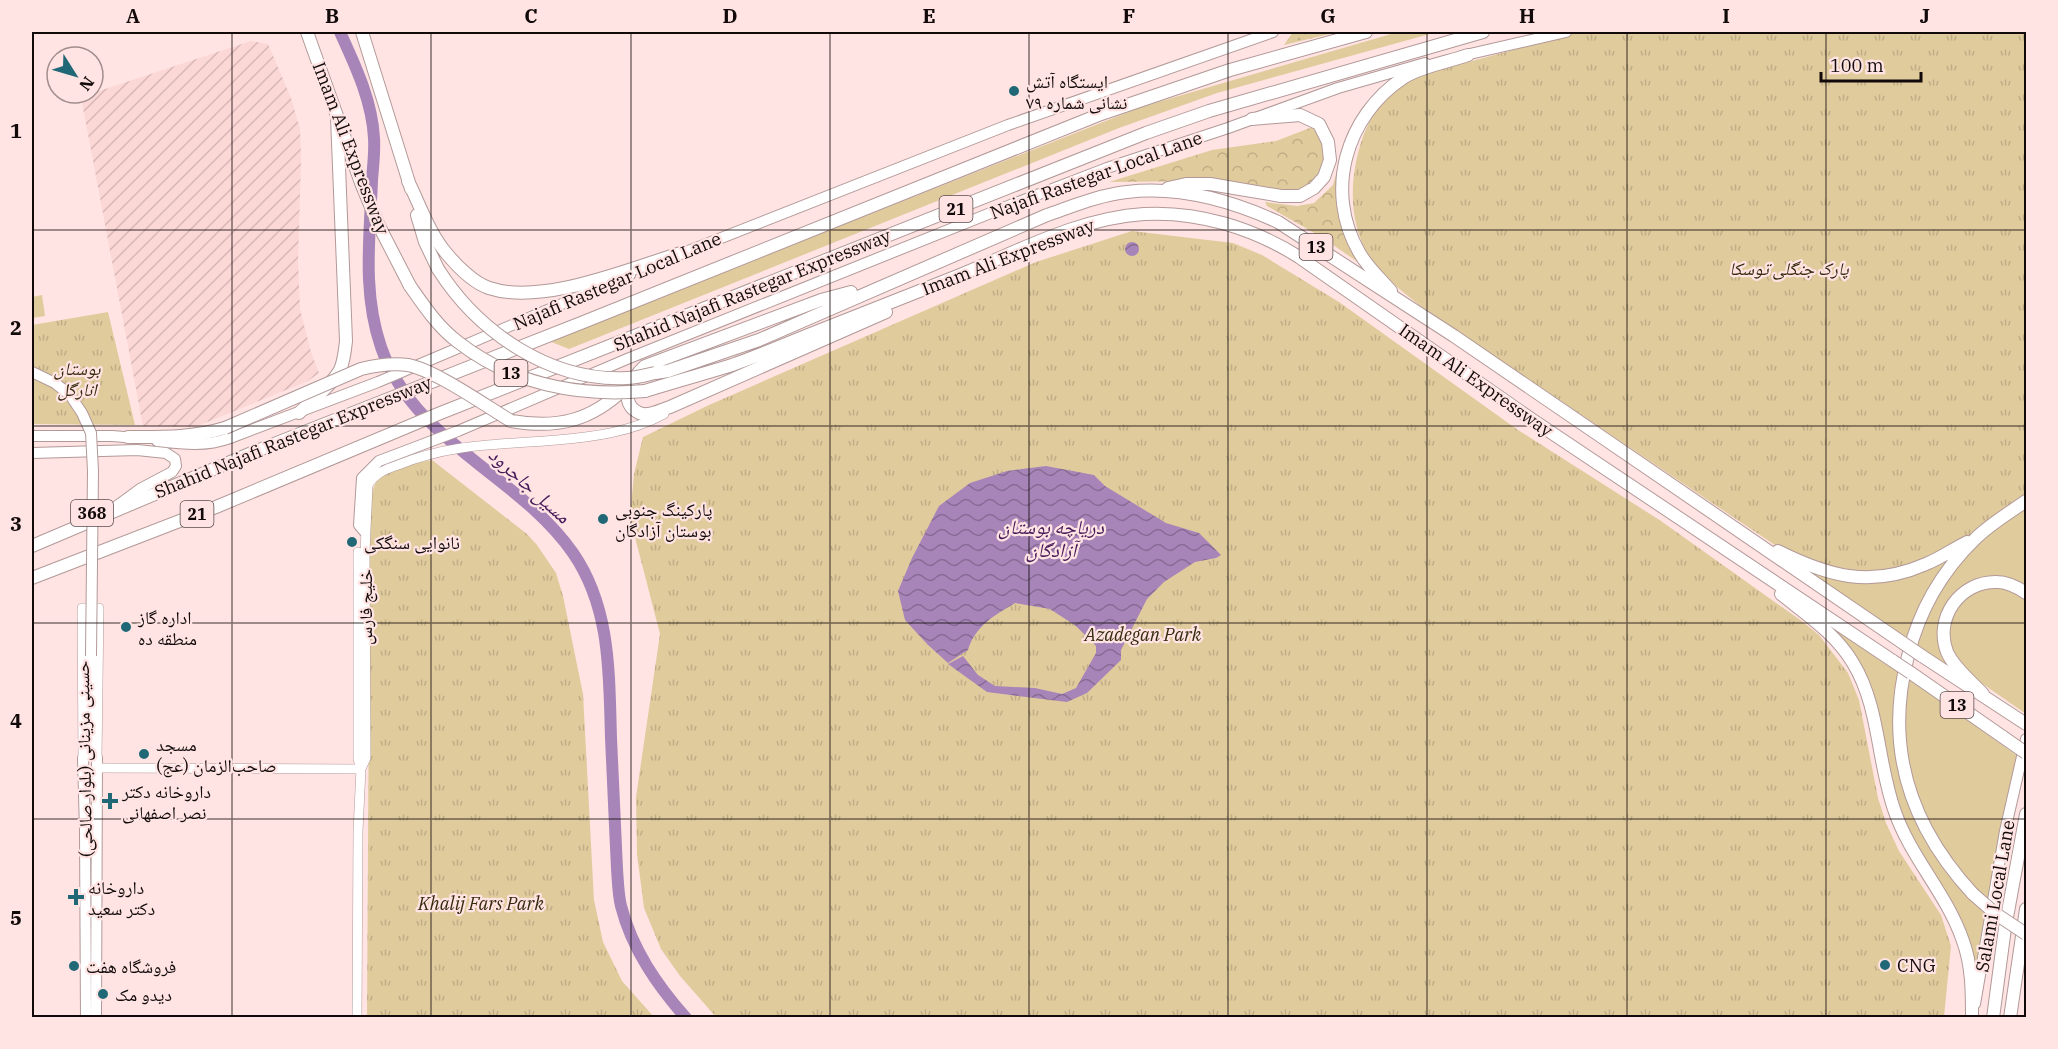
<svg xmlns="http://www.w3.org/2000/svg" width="2058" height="1049" viewBox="0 0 2058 1049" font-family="'IBM Plex Serif','Noto Naskh Arabic',serif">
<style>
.industrial{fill:url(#industrial-furrows)}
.grass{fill:#e0cb9d}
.forest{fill:url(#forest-crowns)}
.park{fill:url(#park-tufts)}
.garden{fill:url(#garden-dots)}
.water{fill:url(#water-waves)}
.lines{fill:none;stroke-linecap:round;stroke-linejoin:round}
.river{stroke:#a785b9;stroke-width:12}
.secondary-casing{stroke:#b29998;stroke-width:10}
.primary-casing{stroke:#b29998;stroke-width:12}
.trunk-casing{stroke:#b29998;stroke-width:14}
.secondary{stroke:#fff;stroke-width:9}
.primary{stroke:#fff;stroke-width:10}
.trunk{stroke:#fff;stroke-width:12}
.primary-bridge-casing{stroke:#b29998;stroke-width:12;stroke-linecap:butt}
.trunk-bridge-casing{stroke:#b29998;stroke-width:14;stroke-linecap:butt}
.primary-bridge{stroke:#fff;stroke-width:10}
.trunk-bridge{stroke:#fff;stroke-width:12}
.grid{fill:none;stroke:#120a0a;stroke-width:1.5;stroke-opacity:0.55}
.poi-dot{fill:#216876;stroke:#ffe4e3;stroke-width:2}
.labels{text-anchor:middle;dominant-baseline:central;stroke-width:4.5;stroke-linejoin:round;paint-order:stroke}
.shield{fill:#ffe4e3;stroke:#594b4b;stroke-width:1.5}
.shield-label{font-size:16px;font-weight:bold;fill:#120a0a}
.poi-label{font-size:18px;fill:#120a0a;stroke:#ffe4e3;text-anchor:start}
.street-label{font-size:18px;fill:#120a0a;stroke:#ffe4e3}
.park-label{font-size:18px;font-style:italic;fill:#352a0e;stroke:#ffe4e3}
.water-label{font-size:20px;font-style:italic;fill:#461a59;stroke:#ffe4e3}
.neatline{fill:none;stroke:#120a0a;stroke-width:2}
.grid-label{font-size:20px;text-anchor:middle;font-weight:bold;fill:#120a0a}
</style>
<defs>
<pattern id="industrial-furrows" width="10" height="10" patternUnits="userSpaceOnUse" patternTransform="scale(1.5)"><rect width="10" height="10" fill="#fbd7d6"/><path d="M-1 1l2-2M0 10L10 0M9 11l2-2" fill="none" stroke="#d6b7b6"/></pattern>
<pattern id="forest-crowns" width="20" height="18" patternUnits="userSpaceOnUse" patternTransform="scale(1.5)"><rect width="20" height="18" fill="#e0cb9d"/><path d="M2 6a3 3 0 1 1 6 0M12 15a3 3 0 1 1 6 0" fill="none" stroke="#bfad86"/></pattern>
<pattern id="park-tufts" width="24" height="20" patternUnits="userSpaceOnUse" patternTransform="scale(1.5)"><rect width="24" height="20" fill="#e0cb9d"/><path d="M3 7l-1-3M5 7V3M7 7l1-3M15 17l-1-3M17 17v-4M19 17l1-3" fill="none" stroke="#bfad86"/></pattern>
<pattern id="garden-dots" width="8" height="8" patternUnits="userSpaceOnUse" patternTransform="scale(1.5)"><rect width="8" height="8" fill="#e0cb9d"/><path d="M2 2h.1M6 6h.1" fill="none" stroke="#bfad86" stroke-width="1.8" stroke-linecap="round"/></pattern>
<pattern id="water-waves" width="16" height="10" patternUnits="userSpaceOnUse" patternTransform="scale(1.5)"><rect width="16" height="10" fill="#a785b9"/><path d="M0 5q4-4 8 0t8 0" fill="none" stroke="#876b95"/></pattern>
</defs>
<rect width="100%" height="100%" fill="#ffe4e3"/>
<!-- industrial -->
<path class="industrial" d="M251,41L268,44L291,98L300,129L301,159L298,261L300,309L311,352L319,373L308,381L195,427L143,426L81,97Z"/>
<!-- grass -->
<path class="grass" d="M1398,32H1437L1217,93L1119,128L569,349L549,341L1141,107Z
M42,295L45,316L32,318V297Z
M2026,505V590L1979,581L1940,630L1968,679L1914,644C1927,614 1943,579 1965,555C1983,536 2005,520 2026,505Z
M1955,551L1908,640L1791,563Z
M1995,584L2026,596V714L1970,675L1951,653L1945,626L1962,596Z
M1794,601L1900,671L1910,804L1988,911L1974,1003V973L1900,817L1869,687Z
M1906,676L2019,757L1989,904L1954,867L1922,815L1903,744Z"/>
<!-- forest -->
<path class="forest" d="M1315,126L1324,145L1326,163L1320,180L1308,190L1279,192L1214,181L1109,182L1212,150L1276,141Z
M1338,167L1340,171L1339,202L1365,267L1323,238L1267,206L1265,202L1297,206L1314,203L1333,185Z"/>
<!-- park -->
<path class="park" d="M1580,32H2026V496L1947,552L1931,560L1864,575L1788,554L1431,314C1408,296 1384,279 1368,254C1346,217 1350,168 1366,129C1374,110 1390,93 1405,79Z
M1132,231L1233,243L1262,255L1339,302L1518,430L1661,521L1803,622L1819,635L1848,673L1859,700L1878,798L1886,823L1899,851L1941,915L1951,946L1944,1017H716L680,976L661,949L644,908L637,854L636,797L660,634L630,518L634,474L643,437L709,405L1036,262Z
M108,312L135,425L32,424V325Z
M432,460L527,534L537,545L556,573L563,596L583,694L594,900L603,942L622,981L654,1017L367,1018L370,505C371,499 371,492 374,487C381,468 415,463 432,460Z"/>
<!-- garden -->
<path class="garden" d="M1293,32H1338L1284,45Z"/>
<!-- water -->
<path class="water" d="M1125 249a7 7 0 1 1 14 0a7 7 0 1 1-14 0Z
M1046,466L1094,475L1105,486L1166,523L1199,533L1221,555L1216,558L1195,562L1164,582L1147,599L1121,650V660L1087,693L1067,702L987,692L948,664L963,656L978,675L995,686L1035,688L1062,694L1076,688L1096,653V646L1076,626L1050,609L1015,603C995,615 975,626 968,650L948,663L928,645L905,620L898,591L912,558L939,506L970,483L1007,471Z"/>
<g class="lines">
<!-- river -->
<path class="river" d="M340,32C355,65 372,100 374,138C375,151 373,166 372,180C370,236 362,292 381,347C414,443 518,474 573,553C611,608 609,674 611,738C613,782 615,825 617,869C618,881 618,894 621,906C632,949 657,985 686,1018"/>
<defs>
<path id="secondary" d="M83,758L82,608H99L97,758
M97,768L361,769
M361,769L366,758L365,552L368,485C375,473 386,469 398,465C452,443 500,445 557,440C593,437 631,432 664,414
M357,1018L358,831L361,769L358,759V552"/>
<path id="primary" d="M1461,56L1566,32
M678,255L1008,125L1273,32
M32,372L55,383
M32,436H112L136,438
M157,441C183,444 205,447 230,438L378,382L630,275
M32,453L137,450L166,453L175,459L176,466L172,472L140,489L114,508
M365,532L359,525L362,478L379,461L458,431L627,359L1003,208L1107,168L1228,128L1338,88L1425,63
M90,751L97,758L96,1018
M90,751L91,656
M1975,1004L2005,831L2026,739
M86,1018L85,831L83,758L90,751"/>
<path id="trunk" d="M307,32L361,183L378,224L410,286
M362,32L411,189
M408,181C420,205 429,233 447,254C457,266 474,283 489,288C543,306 631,268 684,252
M1168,188L1186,184H1210L1281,196H1300L1314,188L1324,177L1330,160L1328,142L1319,124L1300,115L1252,119
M417,215L425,242L438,269
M1391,291C1380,278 1367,267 1359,252C1324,191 1346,116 1403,78C1419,67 1448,62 1468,55
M851,292L821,300L645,366C634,376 620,396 633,409C637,412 641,415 647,414C654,414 663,409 670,407L886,312
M655,373L668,371L759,340L1047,215C1073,206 1099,195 1127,192C1178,186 1232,201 1278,222L1454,336L1903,643
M645,391C674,382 703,374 732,365C758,356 783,345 808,335C858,315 909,295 960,275C1019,251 1079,218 1144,214C1198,211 1253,228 1299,257L1534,421L1893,661
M299,413C312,400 331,386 340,370C344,361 345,351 346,341L337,117
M511,421C557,429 591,421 625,388
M128,437C162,437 191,438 225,428
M32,546L254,452L581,323L1101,114L1230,70L1366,32
M1778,551C1830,577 1871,588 1926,564C1941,558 1953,549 1967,542
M32,578L216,507L438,414L1146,133L1209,111L1483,32
M1781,594C1807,615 1836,634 1853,663C1880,707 1877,763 1895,812C1911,858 1947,894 1963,941C1972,966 1972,991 1972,1017
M1922,656L2026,724
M1911,673L2003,737
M1983,694C1972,682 1954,668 1947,652C1934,618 1960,581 1997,582C2008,582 2017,587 2026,593
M1973,894C1910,826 1884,747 1908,656C1919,611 1942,571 1975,539C1990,524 2009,513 2026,501
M1993,1018L2005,928L2026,814
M2010,1018L2026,909"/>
</defs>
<!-- secondary casing -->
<use href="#secondary" class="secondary-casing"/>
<!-- primary casing -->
<use href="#primary" class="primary-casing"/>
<!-- trunk casing -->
<use href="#trunk" class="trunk-casing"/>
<!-- secondary -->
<use href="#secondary" class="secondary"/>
<!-- primary -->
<use href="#primary" class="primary"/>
<!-- trunk -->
<use href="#trunk" class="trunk"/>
<defs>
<path id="primary-bridge" d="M55,383L70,395L82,413L91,433L93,471L91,656"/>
<path id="trunk-bridge" d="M438,269C478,332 550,382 627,378C636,378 646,375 655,373
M410,286C424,306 438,327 458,342C512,384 578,397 645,391
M225,428L361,369C377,365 392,363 408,365C435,370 486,406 511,421
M1903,643L1922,656
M1893,661L1911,673
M2003,737L2026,753
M1973,894L1996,914L2026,934"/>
</defs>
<!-- primary-bridge casing -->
<use href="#primary-bridge" class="primary-bridge-casing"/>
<!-- trunk-bridge casing -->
<use href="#trunk-bridge" class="trunk-bridge-casing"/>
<!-- primary-bridge -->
<use href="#primary-bridge" class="primary-bridge"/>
<!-- trunk-bridge -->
<use href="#trunk-bridge" class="trunk-bridge"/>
</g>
<!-- grid -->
<path class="grid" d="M232,32V1018M431,32V1018M631,32V1018M830,32V1018M1029,32V1018M1228,32V1018M1427,32V1018M1627,32V1018M1826,32V1018M32,230H2026M32,426H2026M32,623H2026M32,819H2026"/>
<!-- markers -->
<g class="poi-dot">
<circle cx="1014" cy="91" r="6"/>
<circle cx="603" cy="519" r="6"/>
<circle cx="352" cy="542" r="6"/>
<circle cx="126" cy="627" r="6"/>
<circle cx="144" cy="754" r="6"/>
<path d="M107 792h6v6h6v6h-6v6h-6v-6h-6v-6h6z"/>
<path d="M73 888h6v6h6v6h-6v6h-6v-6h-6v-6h6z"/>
<circle cx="1885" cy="965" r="6"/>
<circle cx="74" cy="966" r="6"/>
<circle cx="103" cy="994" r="6"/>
</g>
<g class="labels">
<!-- shield labels -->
<g class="shield">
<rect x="939.5" y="196" width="33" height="26" rx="4.5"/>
<rect x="1299.5" y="234" width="33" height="26" rx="4.5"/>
<rect x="494.5" y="360" width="33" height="26" rx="4.5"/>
<rect x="71" y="500" width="42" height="26" rx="4.5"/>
<rect x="180.5" y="501" width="33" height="26" rx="4.5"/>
<rect x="1940.5" y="692" width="33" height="26" rx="4.5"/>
</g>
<g class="shield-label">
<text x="956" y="209">21</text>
<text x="1316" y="247">13</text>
<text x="511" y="373">13</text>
<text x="92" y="513">368</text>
<text x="197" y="514">21</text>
<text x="1957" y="705">13</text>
</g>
<!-- poi labels -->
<g class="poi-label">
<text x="1026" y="81">ایستگاه آتش<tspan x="1026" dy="21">نشانی شماره ۷۹</tspan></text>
<text x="615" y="509">پارکینگ جنوبی<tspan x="615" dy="21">بوستان آزادگان</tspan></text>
<text x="364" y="542">نانوایی سنگکی</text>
<text x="138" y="617">اداره گاز<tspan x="138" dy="21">منطقه ده</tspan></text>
<text x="156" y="744">مسجد<tspan x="156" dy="21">صاحب‌الزمان (عج)</tspan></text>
<text x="122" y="791">داروخانه دکتر<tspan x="122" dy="21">نصر اصفهانی</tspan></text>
<text x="88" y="887">داروخانه<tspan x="88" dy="21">دکتر سعید</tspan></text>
<text x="1897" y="965">CNG</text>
<text x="86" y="966">فروشگاه هفت</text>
<text x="115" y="994">دیدو مک</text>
</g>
<!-- street labels -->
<g class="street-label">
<text transform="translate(351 148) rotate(69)">Imam Ali Expressway</text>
<text transform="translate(1096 175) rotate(-20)">Najafi Rastegar Local Lane</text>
<text transform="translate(1008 257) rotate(-21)">Imam Ali Expressway</text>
<text transform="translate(617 281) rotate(-23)">Najafi Rastegar Local Lane</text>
<text transform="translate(752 290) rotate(-22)">Shahid Najafi Rastegar Expressway</text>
<text transform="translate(1476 380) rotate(35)">Imam Ali Expressway</text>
<text transform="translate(293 437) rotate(-22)">Shahid Najafi Rastegar Expressway</text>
<text transform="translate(365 607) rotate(-90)">خلیج فارس</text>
<text transform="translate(84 759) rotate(-91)">حسینی مزینانی (بلوار صالحی)</text>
<text transform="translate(1995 896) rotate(-80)">Salami Local Lane</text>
</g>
<!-- park labels -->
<g class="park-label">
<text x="1789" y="268">پارک جنگلی توسکا</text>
<text x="77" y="368">بوستان<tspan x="77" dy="21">انارگل</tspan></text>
<text x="1143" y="634">Azadegan Park</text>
<text x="481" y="903">Khalij Fars Park</text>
</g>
<!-- water labels -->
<g class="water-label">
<text transform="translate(530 485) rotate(42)">مسیل جاجرود</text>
<text x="1051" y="526">دریاچه بوستان<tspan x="1051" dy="23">آزادگان</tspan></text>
</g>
</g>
<!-- border -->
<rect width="2058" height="1049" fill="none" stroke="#ffe4e3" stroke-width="66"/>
<!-- north arrow -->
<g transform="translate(75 75) rotate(127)"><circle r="28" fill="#ffe4e3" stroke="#a08d8c" stroke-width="1.5"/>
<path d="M0-4.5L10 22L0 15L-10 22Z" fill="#216876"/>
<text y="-9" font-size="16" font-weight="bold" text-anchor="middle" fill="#120a0a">N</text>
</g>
<!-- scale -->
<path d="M1821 72v9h100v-9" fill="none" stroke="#120a0a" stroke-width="3"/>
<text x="1830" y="72" font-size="18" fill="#120a0a" stroke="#ffe4e3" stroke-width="4.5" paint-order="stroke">100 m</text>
<rect x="33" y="33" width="1992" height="983" class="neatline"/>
<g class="grid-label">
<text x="133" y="23">A</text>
<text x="332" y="23">B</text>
<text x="531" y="23">C</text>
<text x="730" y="23">D</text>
<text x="929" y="23">E</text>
<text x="1129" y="23">F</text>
<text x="1328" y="23">G</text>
<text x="1527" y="23">H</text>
<text x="1726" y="23">I</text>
<text x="1925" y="23">J</text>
<text x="16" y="138">1</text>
<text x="16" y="335">2</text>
<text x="16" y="531">3</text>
<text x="16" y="728">4</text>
<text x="16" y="925">5</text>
</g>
</svg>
